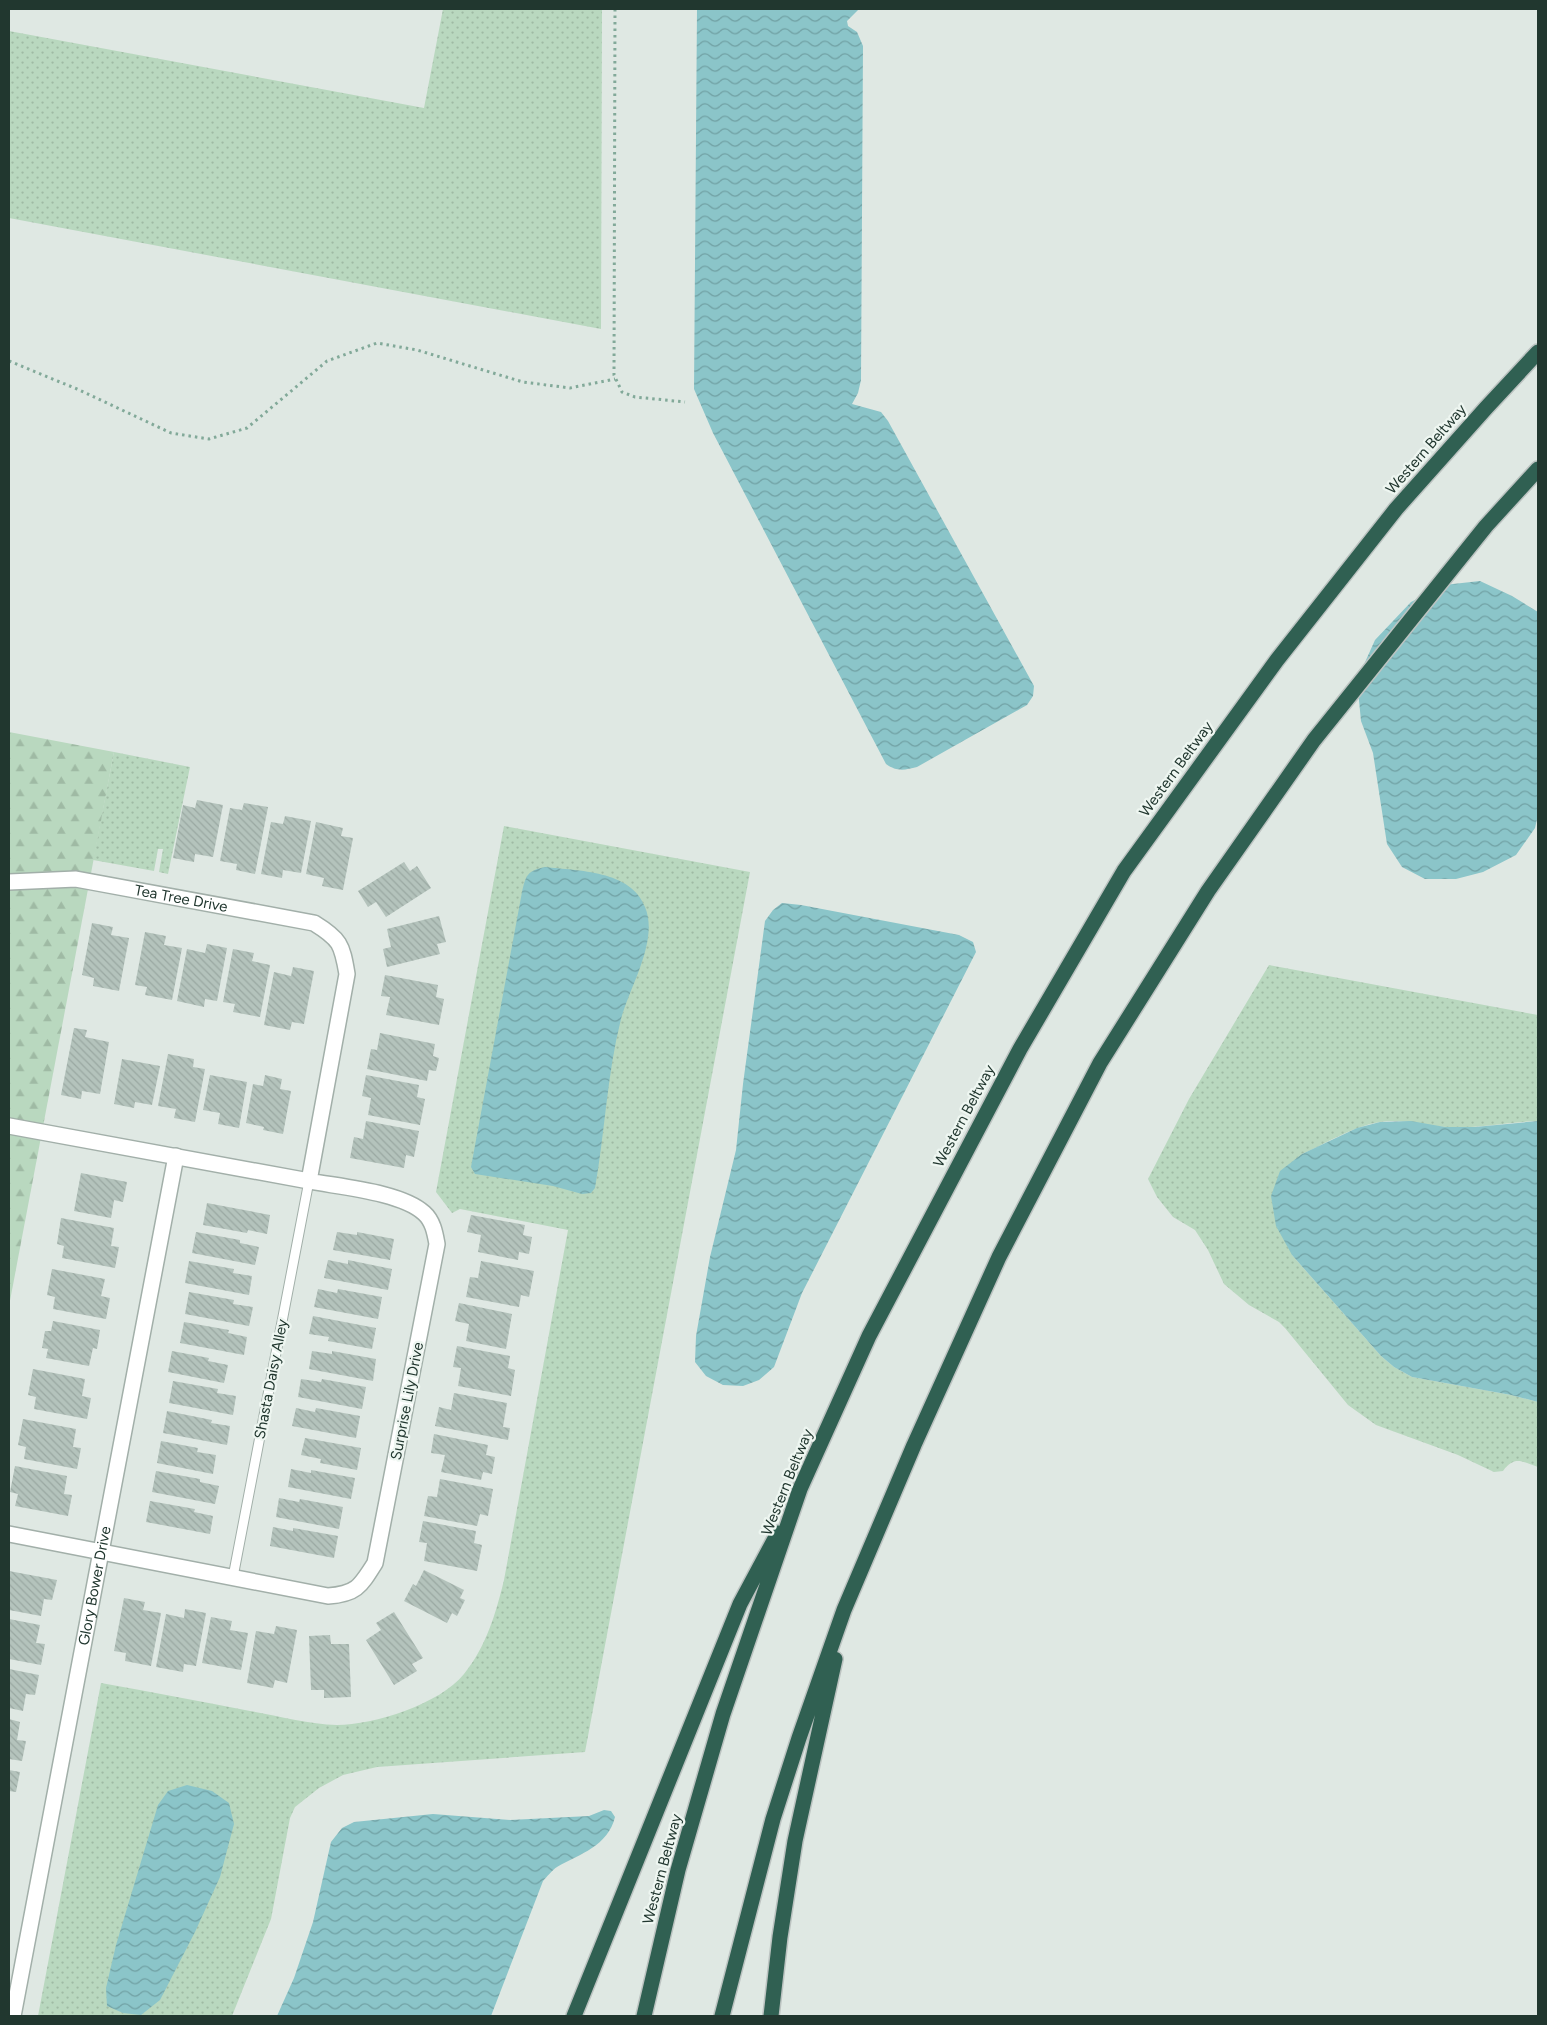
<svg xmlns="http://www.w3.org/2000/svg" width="1547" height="2025" viewBox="0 0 1547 2025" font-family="Figtree,sans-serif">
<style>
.grass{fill:url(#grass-dots)}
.forest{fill:url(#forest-firs)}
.water{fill:url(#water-waves)}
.building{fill:url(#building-back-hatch)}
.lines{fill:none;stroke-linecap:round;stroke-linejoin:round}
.service-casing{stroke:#a2afa9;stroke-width:11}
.minor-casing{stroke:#a2afa9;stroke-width:18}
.motorway-casing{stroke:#bcc3c1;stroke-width:18}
.path{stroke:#82a999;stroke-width:3;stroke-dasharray:2.5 4;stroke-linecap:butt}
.service{stroke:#fff;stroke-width:9}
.minor{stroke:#fff;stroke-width:15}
.motorway{stroke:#306052;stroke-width:15}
.labels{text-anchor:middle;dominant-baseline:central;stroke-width:4.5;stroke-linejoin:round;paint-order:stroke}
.street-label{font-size:15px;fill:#21372f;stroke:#eef6f1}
</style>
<defs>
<pattern id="grass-dots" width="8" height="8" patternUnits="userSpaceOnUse" patternTransform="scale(1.25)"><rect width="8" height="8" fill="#b9d8bf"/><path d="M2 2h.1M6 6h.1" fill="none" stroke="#9fbaa4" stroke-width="1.8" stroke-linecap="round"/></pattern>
<pattern id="forest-firs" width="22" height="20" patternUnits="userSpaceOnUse" patternTransform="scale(1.25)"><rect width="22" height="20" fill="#b9d8bf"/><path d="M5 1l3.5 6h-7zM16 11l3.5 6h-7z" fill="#9fbaa4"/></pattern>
<pattern id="water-waves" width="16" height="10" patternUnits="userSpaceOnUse" patternTransform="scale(1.25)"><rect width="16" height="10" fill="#8bc5c9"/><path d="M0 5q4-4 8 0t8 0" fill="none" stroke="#71a1a4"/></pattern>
<pattern id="building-back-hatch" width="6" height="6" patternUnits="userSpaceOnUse" patternTransform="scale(1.25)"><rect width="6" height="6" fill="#b4c3bc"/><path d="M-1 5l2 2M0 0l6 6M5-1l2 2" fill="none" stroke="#9aa8a2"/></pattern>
</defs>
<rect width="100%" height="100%" fill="#dfe8e3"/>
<!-- grass -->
<path class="grass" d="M443,9H602L601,329L9,218V31L424,108Z
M114,752L190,767L168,874L159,872L163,849H158L154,871L93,860Z
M504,826L750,872L585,1752L377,1767L343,1775L319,1788L295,1807L290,1818L271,1919L232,2016H38L101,1683C151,1692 200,1701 250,1711C279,1716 308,1724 337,1725C374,1725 440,1704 464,1674C486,1647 496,1613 504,1580L568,1230L460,1209L452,1213L436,1192Z
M1269,965L1538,1015V1121C1507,1122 1477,1129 1446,1127C1424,1126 1403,1118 1380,1122C1353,1126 1327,1143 1302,1154L1292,1255L1381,1356L1394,1367L1412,1377L1511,1395L1538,1402V1467C1522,1462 1515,1455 1503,1471L1494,1472L1458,1455L1376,1425L1348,1405L1285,1328L1279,1322L1249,1305L1224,1284L1208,1250L1195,1230L1173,1217L1157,1197L1148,1179L1189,1099Z"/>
<!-- forest -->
<path class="forest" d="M9,732L114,752L9,1306Z"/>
<!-- water -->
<path class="water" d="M697,9H859L847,21L848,26L857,32L863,46L861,380L858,393L852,404L881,412L888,421L1034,686L1033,696L1027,705L917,767C905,770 897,772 886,764L713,433L694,389Z
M1480,581L1512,596L1538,612V815L1535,828L1516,855L1483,872L1456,879H1425L1402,867L1387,844L1373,753L1361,721L1357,680L1375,640L1411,602L1444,585Z
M545,867C578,871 631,870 645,907C659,940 630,986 621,1019C607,1074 605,1132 595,1188L591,1193L582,1194L553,1186L475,1174L471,1167L522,892C526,875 527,871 545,867Z
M782,903L801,905L959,935L973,942L976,952L802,1293L774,1367L759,1380L743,1386L723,1385L706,1376L695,1362L696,1336L710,1257L736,1150L743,1084L765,921L773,910Z
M1411,1121L1445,1127H1475L1538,1121V1402L1511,1395L1412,1377L1394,1367L1381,1356L1292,1255L1276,1226L1271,1196L1280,1171L1302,1154L1357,1128L1380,1122Z
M187,1785L212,1791L229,1803L234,1824L220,1877L195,1932L160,2000L141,2015L123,2013L107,2006L106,1988L116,1945L158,1805L168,1791Z
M604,1810L611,1811L615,1817C608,1846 580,1854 557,1867C552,1870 547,1877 543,1881L491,2016H277L294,1978L313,1922L331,1842L342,1828L354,1822L433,1814L510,1820L589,1816Z"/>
<!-- building -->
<path class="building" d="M197,800L223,805L213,857L195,854L194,862L173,858L183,805L195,808Z
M244,803L268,807L255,874L236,870L237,864L220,861L230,808L242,810Z
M285,816L311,821L301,873L283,870L282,878L261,874L271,822L283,824Z
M316,822L343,828L341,836L353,838L343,890L322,886L324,878L306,874Z
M404,862L410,871L417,866L431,888L386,917L376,902L368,907L358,891Z
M439,916L446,942L437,944L440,954L387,967L383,949L391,947L387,929Z
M92,923L113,927L111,935L129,938L119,991L93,986L94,978L82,975Z
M145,932L166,936L164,945L182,948L172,1000L145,995L147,987L135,985Z
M207,944L227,948L217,1001L205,999L204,1007L177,1001L187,949L205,953Z
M233,949L254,953L252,961L270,965L260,1017L233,1012L235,1004L223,1002Z
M293,967L314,971L304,1024L292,1022L290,1030L264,1025L274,972L291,976Z
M385,975L438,985L436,997L444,999L439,1025L386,1015L390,997L381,996Z
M74,1028L87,1030L85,1037L109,1042L100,1094L82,1091L81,1099L61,1095Z
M380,1033L435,1044L433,1056L439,1058L436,1071L429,1070L427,1081L367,1069L371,1049L377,1050Z
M168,1054L194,1059L193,1067L205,1069L195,1122L174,1118L176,1109L158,1106Z
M122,1059L160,1066L152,1105L135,1102L134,1108L114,1104Z
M210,1075L247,1082L239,1128L218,1124L220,1113L203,1110Z
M265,1075L282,1079L280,1089L291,1091L283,1134L263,1130L264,1127L246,1123L253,1084L263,1086Z
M366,1075L419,1085L417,1097L425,1099L420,1125L368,1115L371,1098L362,1096Z
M366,1121L419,1131L414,1157L406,1155L404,1168L350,1158L354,1137L363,1139Z
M81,1173L127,1182L123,1202L114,1200L111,1218L74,1211Z
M207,1203L270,1215L267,1234L248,1230L247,1233L203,1225Z
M471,1215L525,1225L523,1235L532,1237L529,1254L519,1252L518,1260L478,1252L481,1235L467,1232Z
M61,1218L114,1228L111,1246L119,1247L115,1268L62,1258L64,1246L57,1244Z
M196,1232L240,1240V1243L259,1247L255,1265L192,1253Z
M337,1232L357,1235V1232L394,1239L390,1260L333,1250Z
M328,1260L348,1264V1260L392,1269L388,1290L324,1278Z
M189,1261L234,1269L233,1273L252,1276L249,1295L185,1283Z
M481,1261L534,1271L529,1297L521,1295L519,1307L466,1297L470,1277L478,1278Z
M52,1269L105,1279L101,1296L110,1298L106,1319L53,1309L55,1297L47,1295Z
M318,1289L337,1293L338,1289L382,1297L378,1319L314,1307Z
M189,1292L234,1300L233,1304L253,1307L249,1326L185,1314Z
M459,1303L512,1314L506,1349L466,1341L469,1324L455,1321Z
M313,1316L376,1328L372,1349L328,1341L329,1337L309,1334Z
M53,1321L100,1330L97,1349L93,1348L89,1366L46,1358L48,1349L42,1348L45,1331H51Z
M184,1322L229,1330L228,1333L247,1337L244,1355L180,1343Z
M457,1346L510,1356L508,1368L515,1370L511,1396L458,1386L461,1368L453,1367Z
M172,1351L209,1358L208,1361L228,1365L224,1383L168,1372Z
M312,1351L332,1354V1351L376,1359L373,1381L309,1369Z
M33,1369L85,1379L82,1396L91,1398L87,1419L34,1409L36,1397L28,1395Z
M301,1379L321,1382L322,1379L366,1387L362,1409L298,1397Z
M173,1381L218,1389L217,1393L236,1396L233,1415L169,1403Z
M454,1393L507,1403L503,1427L510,1428L508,1440L435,1426L439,1407L451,1410Z
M296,1408L315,1412L316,1408L360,1416L356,1438L292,1426Z
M167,1411L212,1420L211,1423L230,1426L227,1445L163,1433Z
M23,1419L76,1429L73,1447L81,1448L77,1469L24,1459L26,1447L18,1445Z
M434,1434L488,1445L486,1455L495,1457L492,1474L483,1472L481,1480L441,1472L445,1455L431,1453Z
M305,1438L361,1448L357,1470L320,1463L321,1459L301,1455Z
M161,1441L198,1448L197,1452L216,1455L213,1474L157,1463Z
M15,1466L67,1476L64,1494L72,1495L68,1516L15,1506L18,1494L10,1492Z
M291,1469L311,1473V1470L355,1478L351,1499L288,1487Z
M156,1471L200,1479V1482L219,1486L215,1504L152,1492Z
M440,1479L493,1489L488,1516L480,1514L477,1526L424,1516L428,1496L437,1497Z
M279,1498L299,1502L300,1499L343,1507L339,1529L276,1517Z
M150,1501L195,1509L194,1512L213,1516L210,1534L146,1522Z
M423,1521L476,1531L474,1543L482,1545L477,1571L424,1561L427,1543L419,1542Z
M273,1527L293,1531V1528L338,1536L334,1558L270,1546Z
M424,1570L464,1590L460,1598L465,1600L457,1616L452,1613L447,1623L404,1601L413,1584L416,1586Z
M9,1571L57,1580L52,1600L44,1599L41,1616L9,1610Z
M124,1598L145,1602L143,1610L161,1613L151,1666L125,1661L126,1653L114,1651Z
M185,1609L206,1613L196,1666L184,1664L183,1672L156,1667L166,1614L184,1618Z
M394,1612L423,1658L412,1664L417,1671L394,1685L366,1640L381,1630L376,1623Z
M211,1617L232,1621L230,1630L248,1633L241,1670L202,1663Z
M9,1619L40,1625L36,1643L45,1644L41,1665L9,1659Z
M276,1626L297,1630L287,1683L275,1680L273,1688L247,1683L256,1631L274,1634Z
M330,1635L331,1644H349L351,1697L324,1698V1690H311L309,1636Z
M9,1669L39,1675L35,1695L26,1694L23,1711L9,1708Z
M9,1719L20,1722L17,1740L26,1741L22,1761L9,1759Z
M9,1770L20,1772L16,1792L9,1791Z"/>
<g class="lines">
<defs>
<path id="service" d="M233,1577L309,1181"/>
<g id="minor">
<path id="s1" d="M9,882L76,879L314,923C340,939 342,944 347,974L309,1181C340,1187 401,1192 424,1213C433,1221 435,1233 437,1244L375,1563C360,1587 356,1594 328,1596L9,1534"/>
<path d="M9,1126L309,1181"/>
<path id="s2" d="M13,2016L176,1156"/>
</g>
<path id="motorway" d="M574,2016L740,1604L778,1533
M644,2016L678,1870L723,1714L800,1489L869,1336L1020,1049L1124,871L1277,660L1396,509L1486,408L1538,352
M722,2016L773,1819L799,1738L844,1610L914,1445L999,1257L1100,1063L1208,891L1314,740L1486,526L1538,469
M771,2016L780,1937L795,1841L835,1659"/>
</defs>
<!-- service casing -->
<use href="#service" class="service-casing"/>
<!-- minor casing -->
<use href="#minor" class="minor-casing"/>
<!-- motorway casing -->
<use href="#motorway" class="motorway-casing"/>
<!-- path -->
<path class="path" d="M615,9L614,375L622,392L635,397L685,402
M9,361L77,389L171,433L209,439L247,428L327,361L377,343L417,350L523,382L570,388L615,379"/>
<!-- service -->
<use href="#service" class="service"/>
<!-- minor -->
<use href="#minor" class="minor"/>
<!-- motorway -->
<use href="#motorway" class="motorway"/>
</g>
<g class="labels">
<!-- street labels -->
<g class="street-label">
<text transform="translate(1426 449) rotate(-49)">Western Beltway</text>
<text transform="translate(1176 769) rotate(-54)">Western Beltway</text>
<text stroke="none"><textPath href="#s1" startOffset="174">Tea Tree Drive</textPath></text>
<text transform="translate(964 1116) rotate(-62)">Western Beltway</text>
<text transform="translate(271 1379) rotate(-79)">Shasta Daisy Alley</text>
<text transform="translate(407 1401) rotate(-79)">Surprise Lily Drive</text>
<text transform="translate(787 1482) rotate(-68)">Western Beltway</text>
<text stroke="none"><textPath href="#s2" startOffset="438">Glory Bower Drive</textPath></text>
<text transform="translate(662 1869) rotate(-75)">Western Beltway</text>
</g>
</g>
<!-- border -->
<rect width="1547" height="2025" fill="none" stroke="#21372f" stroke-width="20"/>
</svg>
